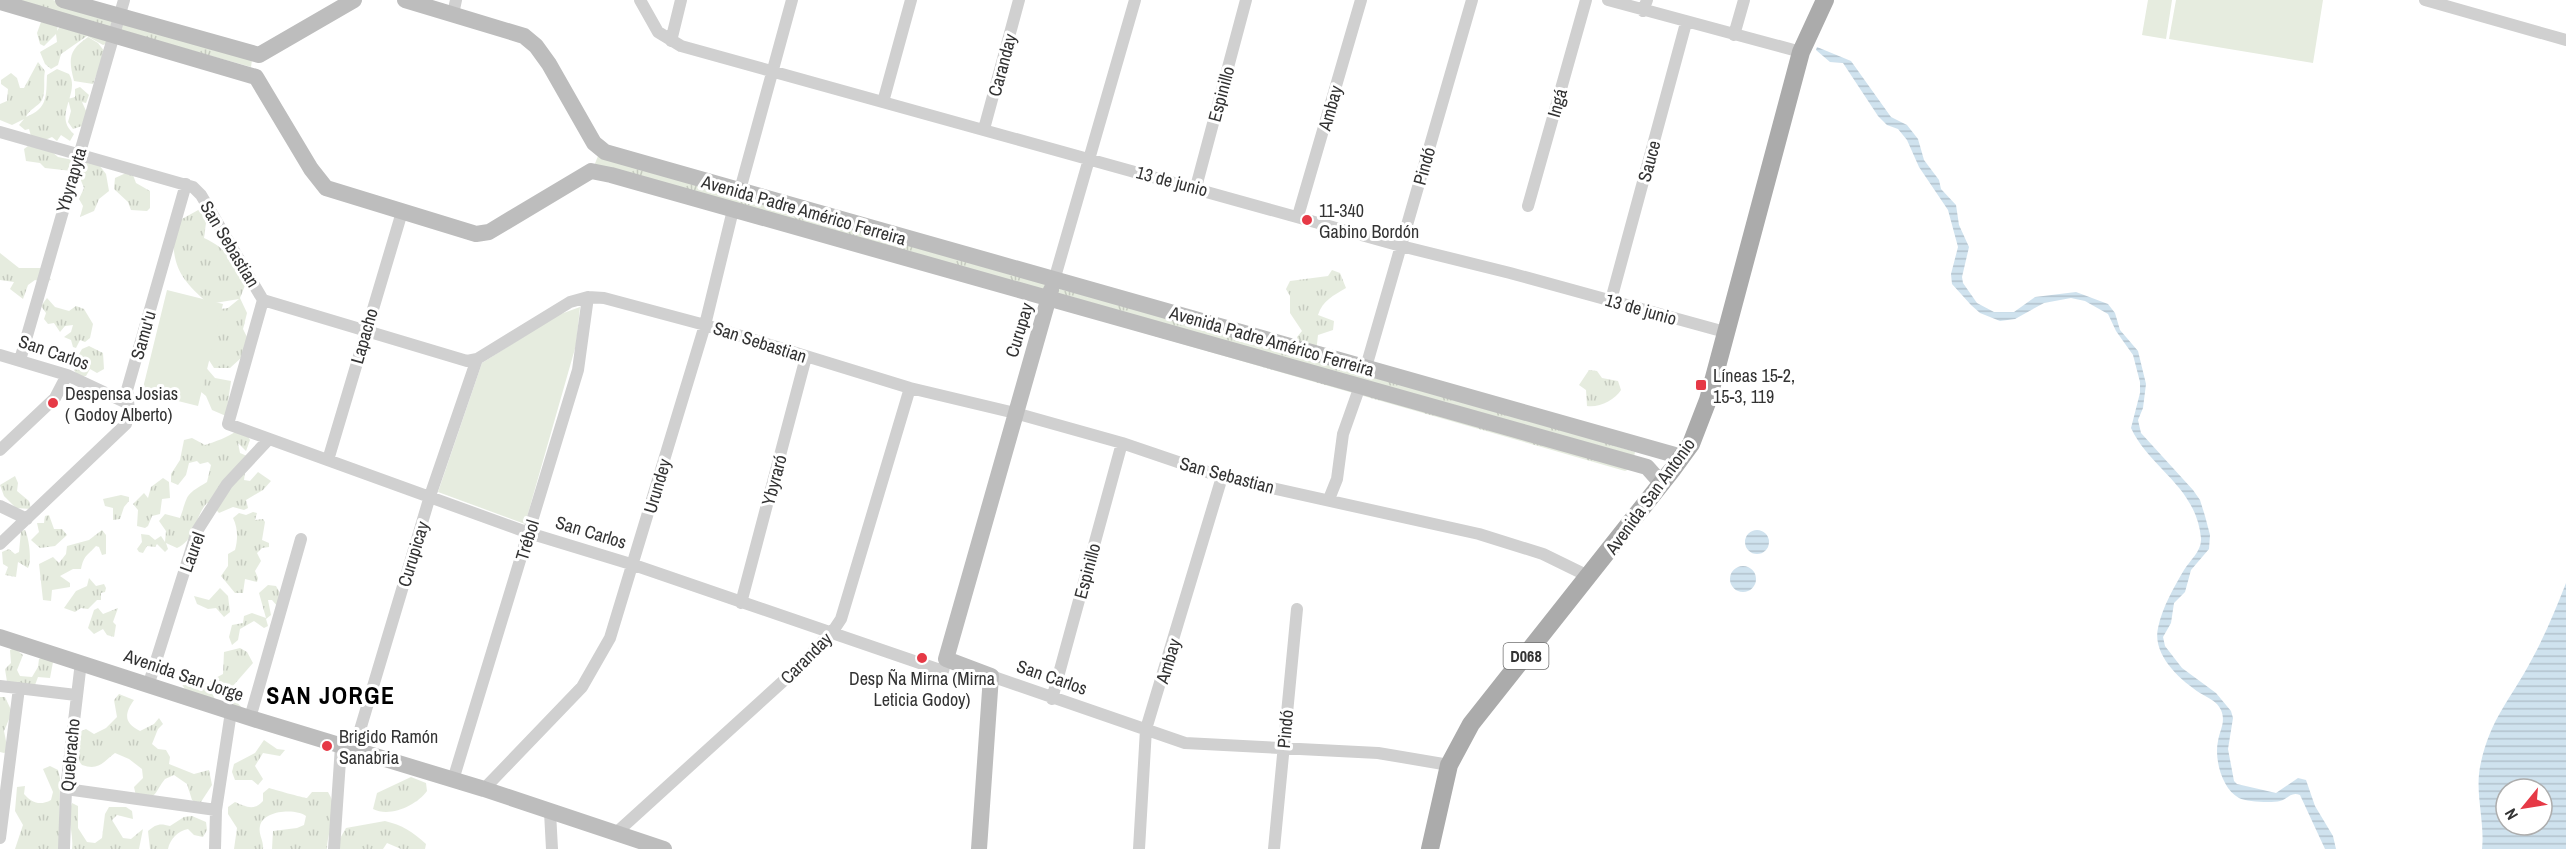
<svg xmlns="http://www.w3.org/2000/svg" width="2566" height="849" viewBox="0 0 2566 849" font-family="'Archivo Narrow',sans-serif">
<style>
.grass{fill:url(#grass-tufts)}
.green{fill:#e6ecdf}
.water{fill:url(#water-rules);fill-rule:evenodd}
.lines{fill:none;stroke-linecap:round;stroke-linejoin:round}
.street{stroke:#d0d0d0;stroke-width:12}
.secondary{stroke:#bdbdbd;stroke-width:16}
.primary{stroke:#ababab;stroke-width:18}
.poi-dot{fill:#e63946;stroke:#fff;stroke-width:2}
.labels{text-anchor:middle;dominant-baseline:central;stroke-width:6;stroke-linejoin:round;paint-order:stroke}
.shield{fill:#fff;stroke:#707070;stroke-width:1.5}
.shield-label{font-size:16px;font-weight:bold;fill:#333}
.street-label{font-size:18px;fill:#333;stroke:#fff}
.poi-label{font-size:18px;fill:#333;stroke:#fff;text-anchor:start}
.district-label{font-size:24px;font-weight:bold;letter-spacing:1.5px;fill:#000;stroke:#fff}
</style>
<defs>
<pattern id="grass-tufts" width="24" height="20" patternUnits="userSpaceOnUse" patternTransform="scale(1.5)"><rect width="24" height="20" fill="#e6ecdf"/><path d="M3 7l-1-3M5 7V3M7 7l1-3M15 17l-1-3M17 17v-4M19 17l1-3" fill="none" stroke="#c6cbc0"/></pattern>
<pattern id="water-rules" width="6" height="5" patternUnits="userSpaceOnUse" patternTransform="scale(1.5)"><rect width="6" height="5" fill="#cfe2ee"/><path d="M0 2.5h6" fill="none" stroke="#b2c2cd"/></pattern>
</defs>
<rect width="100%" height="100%" fill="#fff"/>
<!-- grass -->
<path class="grass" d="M0,0H53L115,19L106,44L103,45L87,36L61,54L58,65L51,69L45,64L40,52L57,42L56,34L44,46L40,44L37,33L41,22L58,25L57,31L60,26Z
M119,23L252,60L251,67L118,30Z
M88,37L98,43L105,52L93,84L74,81C68,58 69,50 88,37Z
M38,62L45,71C43,80 46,91 42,100C38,107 29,109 26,117C48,108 46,97 47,75L57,69L69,74C81,93 52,116 74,134L70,141L61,135L57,141L52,137L45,140L31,136L29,129L25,130L19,125L24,119L12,125L0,120V104L7,101L8,89L1,84V80L11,73L17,78L20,88H24Z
M80,87L89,95L86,103L82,102L87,113L85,125L73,129L68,122L71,111L68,99L75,97V89Z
M28,146L51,151L58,157L73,160L72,171L45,168L40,163L26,161L24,149Z
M598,156L1048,280L1051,293L594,166Z
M88,161H96L106,174L109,191L99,199L94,211L80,217L83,206L79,199L84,188L78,173Z
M126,173L133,175L136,183L150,191V208L147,211L131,210L128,202L114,189L115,178Z
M200,209L206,223L204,238C225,247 236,263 246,283L240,298L247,313L243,329L250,343L241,358L230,368H214L205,354L212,310L228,308L239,299L209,304C178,277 172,266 173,224Z
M0,253L19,268H44L51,280L43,282L35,280L28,285L23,299L10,289L14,282L0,280Z
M1332,270L1340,273L1346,288C1333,296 1323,300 1318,315L1334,321L1333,330L1318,335L1316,352L1635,452L1632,468L1625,471L1057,308L1056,288L1298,344L1297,337L1302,331L1290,313V296L1286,289L1290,281L1328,276Z
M47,298L55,307L69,311L76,306L84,309L93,324L90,338L85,342L80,340L76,348L73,347L71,340L64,337L71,332L73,325L65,326L60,332L54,323L48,324L44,319L46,313L41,306Z
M89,346L103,353L104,369L97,373L90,369L86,376L78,377L74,370L79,364L78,356L82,349Z
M203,364L215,378L231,381L226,416L212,410L206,396L194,386Z
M1589,370L1597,371L1602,378L1618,381L1621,390C1615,400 1599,408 1587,406L1586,390L1579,385Z
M236,431L246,433L250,440L246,451L238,443L240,453L247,456L244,480L250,481L258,472L271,481L263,490L246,500L248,508L244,510L233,507L219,513L211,504L207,503C194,517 196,540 177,548L166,543L168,549L165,552L157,544L155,547L147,546L143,553L139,552L137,549L142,542L141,534L149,535L155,540L161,536L165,542L166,531L159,521L165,514L180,518C189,493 184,496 207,482L211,465L208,462L200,464L197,461L189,463L186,475L178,485L171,482V474L180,460L184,440L192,438L205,445C214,442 229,437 236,431Z
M15,476L18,483L17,491L29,501L31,509L16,508L4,496L0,485Z
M163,478L169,482L170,498L162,499L160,514L152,516L148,526L145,528L137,526L138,510L133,504L144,493L148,498L151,487Z
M121,495L129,497V501L124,507L120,519L113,520V508L105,506L103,499Z
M253,512L257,513L255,520L263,519L265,522L262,540L269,543V547L262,548L257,553L261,561L255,571L258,578L257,582L245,579L243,593H235L221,576L228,566V554L235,550C238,539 238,528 233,518L239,513L246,515Z
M49,515L54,529H62L67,535L55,546L40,548L31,540L39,532L37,523H44L45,516Z
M25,530C29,538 32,561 28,568L18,562L16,577L5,575L8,567L3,564L2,552L9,549L15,554L19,552L21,531Z
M102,530L106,535V554L102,555L99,547L96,546C87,556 84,555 81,569H73L60,576L70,583V587L52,590L51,601L43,600L39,564L53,557L59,563L66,554L67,546L89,540Z
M89,578L96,586L104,584L106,588L105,592L101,593V600H97L88,609L81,608L75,612L64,608L76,591L87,586Z
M268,585L276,586L280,593L278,607L272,600H268L271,615L266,619L268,626L264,628L254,621L240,629L238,640L232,645L229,637L232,625L243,623L244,616L252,613L266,618L259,593Z
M220,588L228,596L230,612L224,617L216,608L208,609L197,604L194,596L209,600Z
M98,608L103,614L118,608L113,622L116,625L114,637L107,635L103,629L94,634L88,628L94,610Z
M14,648L23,655L17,670L20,676L32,677L38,667L39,659L43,657L53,662L50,678L38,677L35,685L7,682L5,669L11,663L10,650Z
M240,648L247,652L253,663L232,687L231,696L245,711L230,703L222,690L214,688L210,681L223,674L224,652Z
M189,670L196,676L203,677L215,699L186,691L180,681L185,671Z
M119,694L134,700C124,714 124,723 140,731L154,724L159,718L163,724L158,729L152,744L158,749L166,750L170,757L169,764L194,774L209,770L212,785L199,805L192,800L187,784L174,775L165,779C153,794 159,799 136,796L134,787L143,778L142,769L129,759L115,753C103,762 99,771 82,765C73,754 74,747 75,734L86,729L94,734L106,728L117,717L114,700Z
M0,697H5L12,712L4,731L8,751L4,753L0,752Z
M264,740L277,749L285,750L280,756L263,753L255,766L263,779L258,785L252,780H235L232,772L234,764L255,753Z
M50,766L58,770L60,778L59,849H15L23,825L15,811L17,787L25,786L24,794C32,803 40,806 51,800L53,792L43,769Z
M411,777L426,783L427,791C417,805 390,818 373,809L377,793Z
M269,788C272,789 304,798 307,798L312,792H328C341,812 327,829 327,849H272L273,831L297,828L304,825L306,816C296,808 263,810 260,826C258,834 264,841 263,849H234L237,828L228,814V807L235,802C246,807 254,811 263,801V793Z
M72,803L78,806V828L87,842L95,843L102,838L105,814L109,807H126L132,811L133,819L117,815L112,820L123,838L131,839L143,829L139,849H72C74,833 66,819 72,803Z
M192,816L206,822L207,830L203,837L194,835L188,829C178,831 170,839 168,849H150L148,831C156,824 160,823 170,826L184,817Z
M385,821C402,825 413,832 426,844L425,849H401L387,843L383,849H337L338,842L346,828Z"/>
<!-- green -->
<path class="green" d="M2148,0H2172L2166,39L2142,35Z
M2176,0H2323L2313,63L2169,39Z
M167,290L223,304L198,406L142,392Z
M580,307L576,345L525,524L438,492L482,363L558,315Z"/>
<!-- water -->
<path class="water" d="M1817,47L1851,61L1891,117L1907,125L1918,139L1924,160L1939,180L1941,189L1956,205L1959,225L1969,247L1962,277L1963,283L1977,303L1994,312H2014L2035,297L2076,292L2108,304L2115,313L2120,330L2138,351L2146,384L2143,408L2138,420L2141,433L2193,490L2200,500L2205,516L2210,535L2209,549L2191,570L2185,592L2174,603L2171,623L2163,637L2165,646L2182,668L2216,693L2231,711L2233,718L2228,749L2234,781L2237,784L2276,793L2298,778L2306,780L2315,806L2333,836L2336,849H2325L2300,795C2291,791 2288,799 2280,801C2272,803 2247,802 2239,798C2222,789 2214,759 2218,741C2220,729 2226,722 2221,710C2217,701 2208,698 2200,693C2180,680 2152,655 2158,628C2162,608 2174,587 2184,570C2190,560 2202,551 2201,538C2196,486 2150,469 2131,428L2140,393V382L2133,355L2116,331L2108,314L2085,301L2071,298L2044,303L2015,319L2000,321L1980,313L1971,305L1952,284L1951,274L1958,247L1948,210L1919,167L1907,140L1898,129L1887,125L1878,116L1843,63L1830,62L1816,50Z
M1745 542a12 12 0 1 1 24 0a12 12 0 1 1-24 0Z
M1730 579a13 13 0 1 1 26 0a13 13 0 1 1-26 0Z
M2566,583V849H2482C2485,821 2475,795 2480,767C2490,718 2510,701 2532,659C2545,635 2556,609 2566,583ZM2506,789H2542V825H2506Z"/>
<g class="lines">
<!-- street -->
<path class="street" d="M640,0L658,32L681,46L1401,246L1510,273L1725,332
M1608,0L1801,52
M2425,0L2566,40
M1643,11L1647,0
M453,14L456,0
M1734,35L1744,0
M671,41L681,0
M883,102L911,0
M984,129L1019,0
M0,132L193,187L201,195L263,300L467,361L477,359L570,302L588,297L604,298L705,325L910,388L1015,413L1122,443L1222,477L1479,534L1543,554L1590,577
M1196,187L1246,0
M740,190L792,0
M1528,206L1586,0
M1298,216L1361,0
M1055,277L1135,0
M263,300L228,424L529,533L634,565L943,671L946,659
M1611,300L1686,23
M0,355L67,375L127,403
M20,360L124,0
M1366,367L1472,0
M0,450L55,398L67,375
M328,460L402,212
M1329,499L1337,479L1343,434L1360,386
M0,506L27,519
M0,544L126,424L129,411L127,390L186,184
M741,603L806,357
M991,676L1185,743L1378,753L1449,765
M149,683L197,531L227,484L269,439
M0,686L76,695
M1052,699L1122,443
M250,718L301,539
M354,750L430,496L477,359
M453,780L578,370L588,297
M66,789L216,810
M484,789L582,687L610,638L705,325L733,210
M550,812L552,849
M616,833L801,665L835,628L841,619L850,589L910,388
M0,838L19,688
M64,849L66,789L81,662
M215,849L216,810L231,712
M334,849L341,746
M1139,849L1146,729L1222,477
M1274,849L1297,609"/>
<!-- secondary -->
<path class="secondary" d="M63,0L259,55L354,0
M405,0L524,36L536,46L549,64L594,143L605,152L1682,457
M0,2L256,77L311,169L326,188L476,234L489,232L591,171L611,175L1647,467L1662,484
M0,637L250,718L484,789L664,849
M979,849L991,676L946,659L1051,290"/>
<!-- primary -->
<path class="primary" d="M1430,849L1449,765L1471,724L1672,470L1691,444L1708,400L1801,52L1825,0"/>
</g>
<!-- markers -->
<g class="poi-dot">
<circle cx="1307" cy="220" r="6"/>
<rect x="1695" y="379" width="12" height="12" rx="3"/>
<circle cx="53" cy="403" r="6"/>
<circle cx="922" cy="658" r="6"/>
<circle cx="327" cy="746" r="6"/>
</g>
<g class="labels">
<!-- shield labels -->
<rect class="shield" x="1503.5" y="643" width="45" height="26" rx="4.5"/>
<g class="shield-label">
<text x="1526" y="656">D068</text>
</g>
<!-- street labels -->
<g class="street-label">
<text transform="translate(1002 65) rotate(-75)">Caranday</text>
<text transform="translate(1221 94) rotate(-75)">Espinillo</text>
<text transform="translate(1557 103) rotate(-74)">Ingá</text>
<text transform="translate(1330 108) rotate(-74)">Ambay</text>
<text transform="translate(1649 161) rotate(-75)">Sauce</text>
<text transform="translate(1424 166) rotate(-74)">Pindó</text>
<text transform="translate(71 180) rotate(-74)">Ybyrapyta</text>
<text transform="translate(1172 181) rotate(15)">13 de junio</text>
<text transform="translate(804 210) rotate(16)">Avenida Padre Américo Ferreira</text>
<text transform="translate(230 244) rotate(59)">San Sebastian</text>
<text transform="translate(1641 309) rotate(16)">13 de junio</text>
<text transform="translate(1019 330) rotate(-73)">Curupay</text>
<text transform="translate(143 335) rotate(-74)">Samu'u</text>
<text transform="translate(364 336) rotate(-74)">Lapacho</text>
<text transform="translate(1272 341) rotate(16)">Avenida Padre Américo Ferreira</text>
<text transform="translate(760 342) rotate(18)">San Sebastian</text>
<text transform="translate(54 352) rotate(19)">San Carlos</text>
<text transform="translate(1227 475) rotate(15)">San Sebastian</text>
<text transform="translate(774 480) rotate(-75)">Ybyraró</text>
<text transform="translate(657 486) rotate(-74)">Urundey</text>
<text transform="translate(1650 496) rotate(-54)">Avenida San Antonio</text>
<text transform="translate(591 532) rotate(17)">San Carlos</text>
<text transform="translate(527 540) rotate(-73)">Trébol</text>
<text transform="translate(192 552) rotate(-70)">Laurel</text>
<text transform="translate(413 554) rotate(-73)">Curupicay</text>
<text transform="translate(1087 571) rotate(-75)">Espinillo</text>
<text transform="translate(806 658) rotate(-45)">Caranday</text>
<text transform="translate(1168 661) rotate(-73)">Ambay</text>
<text transform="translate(184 675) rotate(19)">Avenida San Jorge</text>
<text transform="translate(1052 677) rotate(19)">San Carlos</text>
<text transform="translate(1285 729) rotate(-85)">Pindó</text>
<text transform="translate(70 755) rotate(-85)">Quebracho</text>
</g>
<!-- poi labels -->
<g class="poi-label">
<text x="1319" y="210">11-340<tspan x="1319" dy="21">Gabino Bordón</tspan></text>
<text x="1713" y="375">Líneas 15-2,<tspan x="1713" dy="21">15-3, 119</tspan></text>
<text x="65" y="393">Despensa Josias<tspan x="65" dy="21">( Godoy Alberto)</tspan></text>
<text x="922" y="678" text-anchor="middle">Desp Ña Mirna (Mirna<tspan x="922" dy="21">Leticia Godoy)</tspan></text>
<text x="339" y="736">Brigido Ramón<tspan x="339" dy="21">Sanabria</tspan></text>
</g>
<!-- district labels -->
<g class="district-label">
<text x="331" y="695">SAN JORGE</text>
</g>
</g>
<!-- north arrow -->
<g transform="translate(2524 807) rotate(240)"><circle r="28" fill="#ffffff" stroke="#adadad" stroke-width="1.5"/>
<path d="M0-4.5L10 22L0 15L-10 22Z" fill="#e63946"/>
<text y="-9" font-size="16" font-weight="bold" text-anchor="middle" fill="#333333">N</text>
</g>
</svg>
